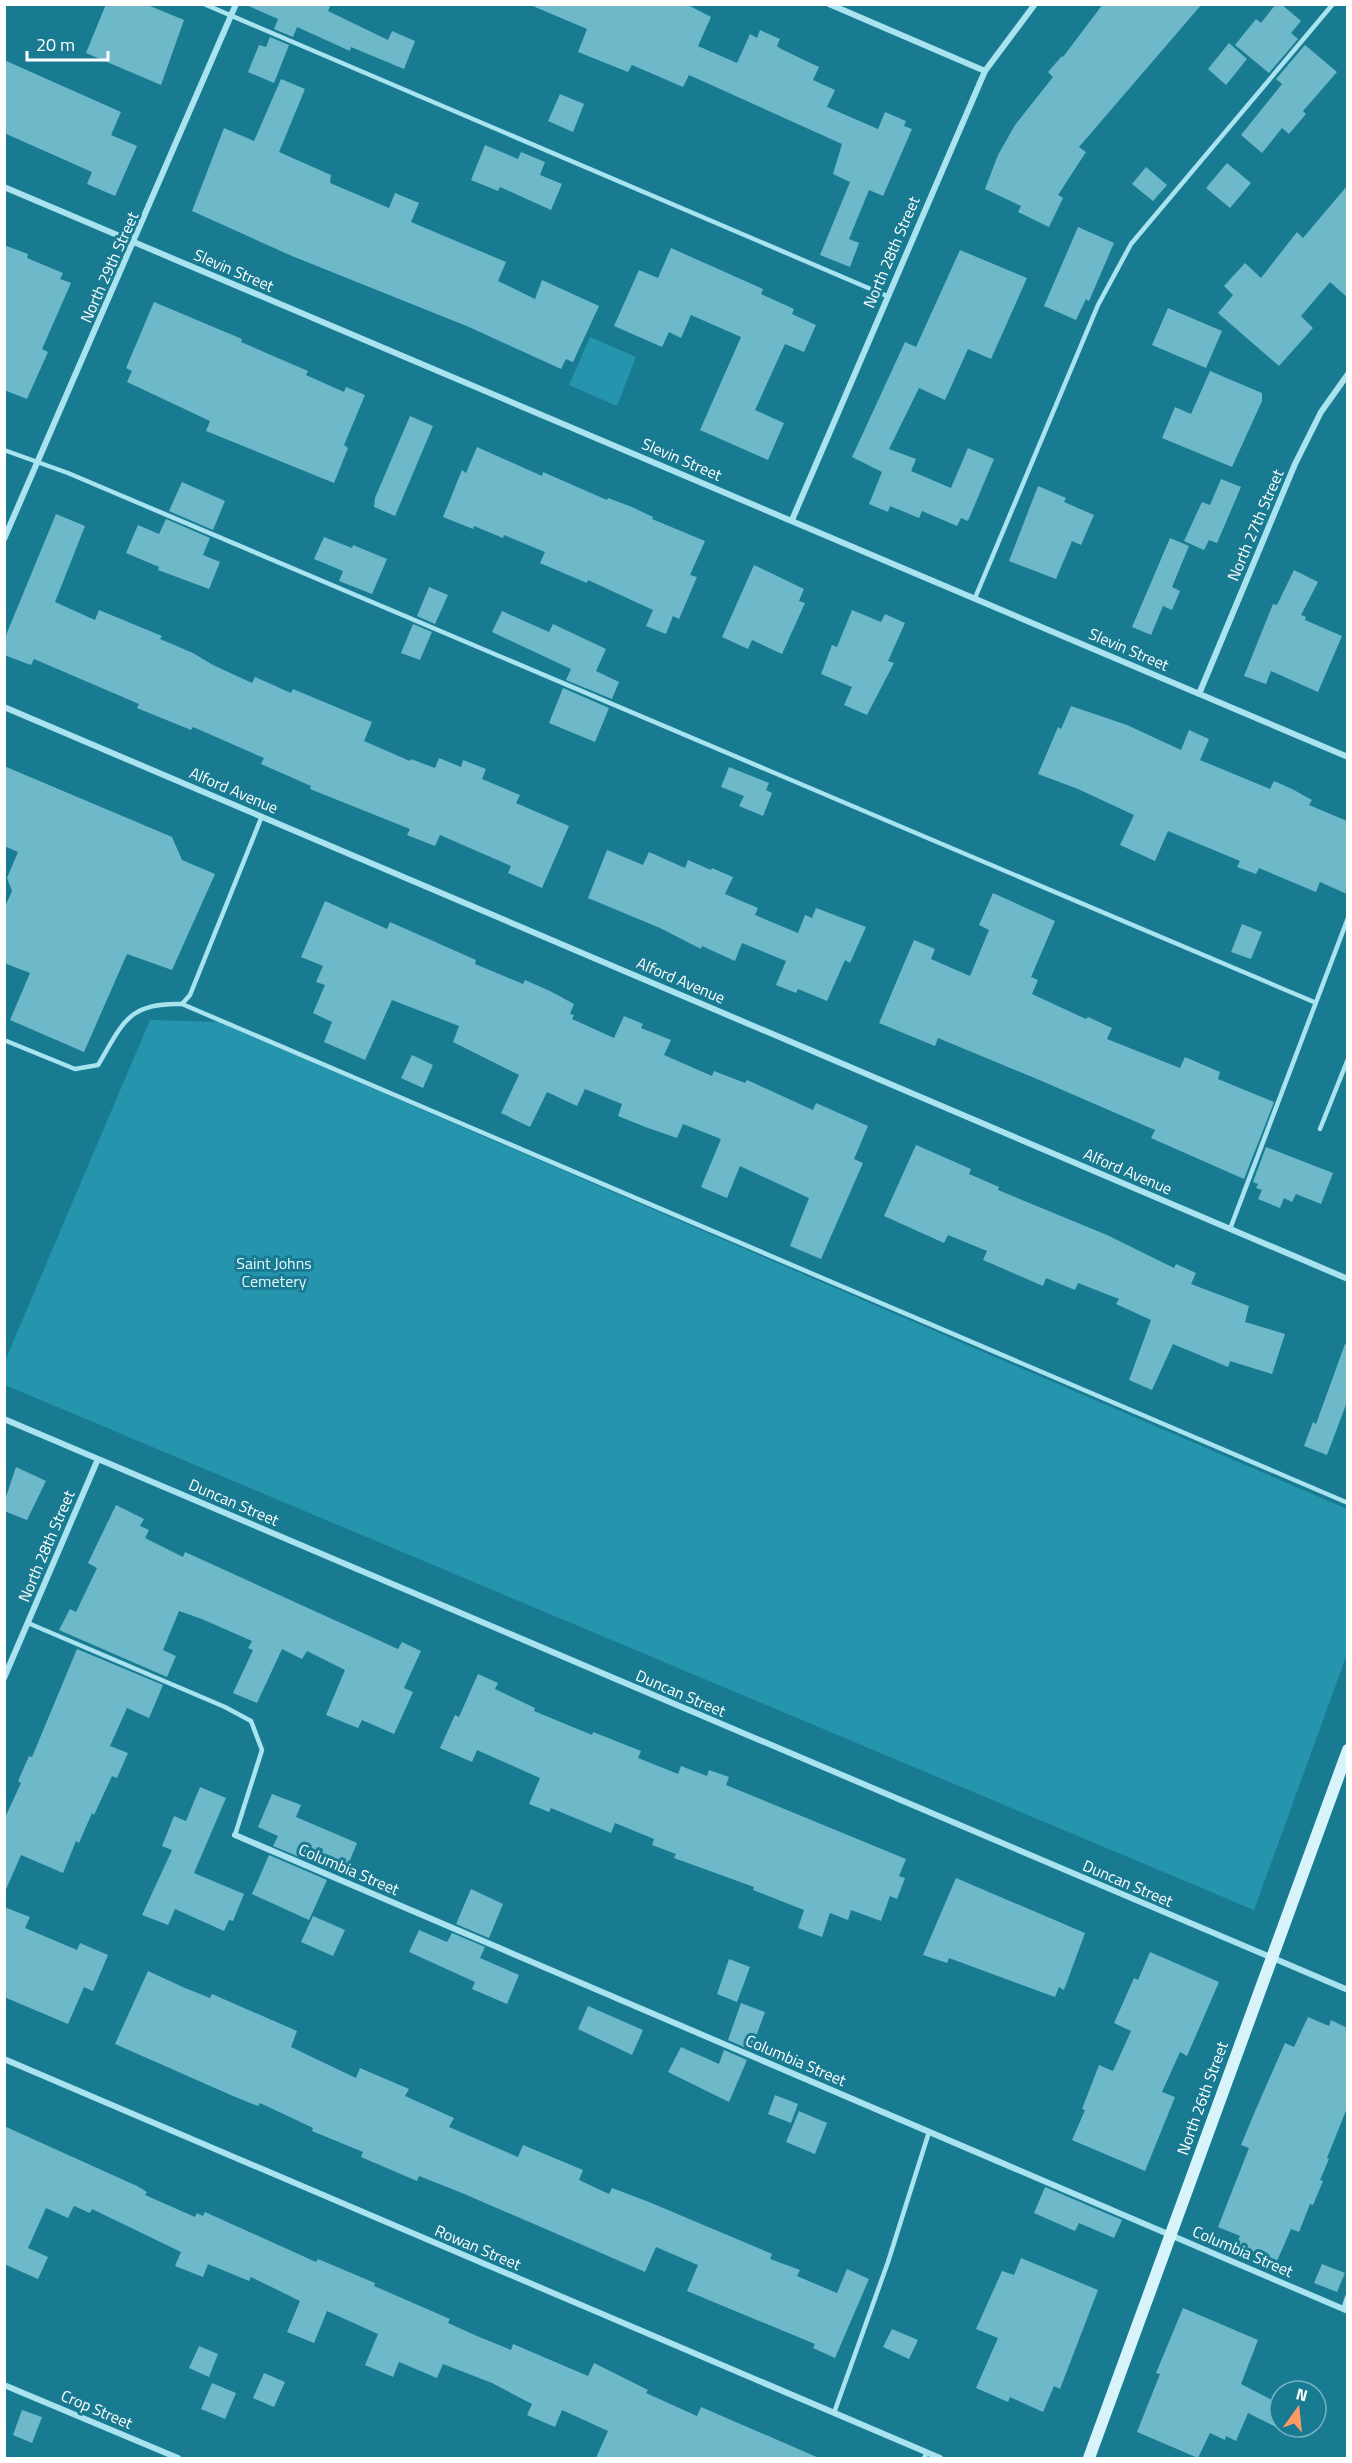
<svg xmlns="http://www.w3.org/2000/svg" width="1352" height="2463" viewBox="0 0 1352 2463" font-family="'Titillium Web',sans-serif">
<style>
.green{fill:#2595ad}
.building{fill:#6db9c9}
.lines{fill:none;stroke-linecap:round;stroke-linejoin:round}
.lane{stroke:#a9e3ef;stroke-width:4.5}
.street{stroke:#a9e3ef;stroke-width:6}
.secondary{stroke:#d7f4fb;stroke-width:12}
.labels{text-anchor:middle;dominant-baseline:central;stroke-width:6;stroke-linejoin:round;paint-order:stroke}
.street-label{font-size:16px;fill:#fff;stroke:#197b92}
.park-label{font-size:16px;fill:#e7f9fd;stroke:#197b92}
</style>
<rect width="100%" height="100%" fill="#197b92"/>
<!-- green -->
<path class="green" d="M590,337L636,357L617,406L569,385Z
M150,1020L219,1022L1347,1509V1654L1254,1910L5,1385V1361Z"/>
<!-- building -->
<path class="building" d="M106,4H145L184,20L161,85L86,53Z
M244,4H331L328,11L388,40L392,31L415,41L404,69L351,47L350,51L297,27L293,37L274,29L278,19Z
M528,4H686L711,17L698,46L737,63L750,34L757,38L760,30L780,39L777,46L781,49L819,67L813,80L835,90L827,107L878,129L885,112L906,121L904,126L912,129L883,196L869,190L849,239L859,243L850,267L820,255L850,182L833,174L842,144L689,75L683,87L632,65L628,72L578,52L587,29Z
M1103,4H1202L1079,147L1086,152L1058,195L1063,198L1049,227L1018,212L1021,206L985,189L998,155L1015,125L1053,77L1048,72L1062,56L1063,57Z
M1276,4H1281L1301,21L1291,33L1298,39L1269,73L1235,45L1256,19L1261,23Z
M270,37L289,45L274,83L248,72L259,45L266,47Z
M1229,43L1247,59L1226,85L1208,69Z
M1305,45L1337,72L1303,111L1306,114L1289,134L1282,128L1262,153L1241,135L1282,84L1276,79Z
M4,60L121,112L111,135L137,146L115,196L87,184L92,172L4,133Z
M281,79L305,89L279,152L331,175L330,183L389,208L395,193L419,203L411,222L506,262L498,281L535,299L542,280L599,306L573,362L566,359L561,369L469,327L292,256L192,211L224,128L254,141Z
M560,94L584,104L573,132L548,121Z
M485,145L518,159L521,152L545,162L540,175L562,184L551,210L500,187L498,191L471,180Z
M1227,163L1251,183L1230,208L1206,188Z
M1146,167L1167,185L1153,201L1132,184Z
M1347,186V297L1330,282L1301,316L1313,328L1279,366L1218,313L1233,295L1224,286L1245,263L1261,278L1297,232L1303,238Z
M1078,227L1114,243L1089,301L1086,299L1076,320L1044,306Z
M4,245L28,254L27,258L63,273L60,279L71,283L42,349L48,352L27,399L4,390Z
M671,248L763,289L761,294L794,309L792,314L816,325L804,352L785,344L755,410L784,423L768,460L700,430L741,337L691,315L681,338L669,332L662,347L614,326L639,270L658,278Z
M960,250L1027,278L991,359L968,349L945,400L919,388L889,449L916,459L911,471L951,488L968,448L994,459L968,521L961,518L957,526L922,511L919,518L890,506L888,512L869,504L882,472L852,457L905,342L916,347Z
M154,302L242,339L241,342L308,371L306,375L344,392L346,387L365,395L344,445L348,448L334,483L206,431L210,421L127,382L132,371L126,368Z
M1168,308L1222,331L1206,368L1152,345Z
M1210,371L1262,393V401L1232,467L1162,438L1175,407L1191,414Z
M410,416L433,426L395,516L374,507L375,498Z
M477,447L542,476L543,472L607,500L608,498L632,507L653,517L652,519L705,541L690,575L697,577L679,619L673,616L666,634L646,626L653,610L588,580L587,583L540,563L545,552L504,535L503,538L474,526L473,529L443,517L462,470L466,473Z
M1221,479L1241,487L1217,543L1209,540L1204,550L1184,541L1202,502L1210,505Z
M182,482L225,501L213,530L169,511Z
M1038,486L1066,498L1064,502L1094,515L1081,545L1072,541L1056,579L1009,561Z
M56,514L85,526L55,602L95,620L99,610L162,636L160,639L193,653L213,665L252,683L255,677L291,693L293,689L372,722L364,741L410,761L411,759L435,768L439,758L461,767L463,760L486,769L482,779L520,795L516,803L569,826L542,888L508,873L511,866L440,835L435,846L407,835L410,829L310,789L311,786L261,764L264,758L193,727L191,730L137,708L139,704L34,659L31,665L4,655V640Z
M166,519L210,538L203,555L220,562L209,589L158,570L159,567L126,553L138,525L159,534Z
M324,537L352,548L353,545L387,559L372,594L339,581L343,571L314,559Z
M1170,538L1189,546L1172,587L1180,591L1172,610L1163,606L1151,635L1132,627Z
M754,565L804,589L799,601L805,603L782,654L752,640L748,649L722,637Z
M1294,570L1318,582L1301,615L1306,617L1305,620L1342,636L1318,692L1271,671L1266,684L1244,676L1273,604L1277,605Z
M429,587L448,595L435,624L417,616Z
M852,610L881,622L885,614L905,623L888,661L894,663L867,715L844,705L852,687L821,674L832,645L837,647Z
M502,611L549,632L553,624L606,649L596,671L619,682L612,699L566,680L571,669L492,632Z
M413,624L432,632L420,660L401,653Z
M563,688L609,708L595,742L549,723Z
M1071,706L1127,725L1181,750L1189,730L1209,739L1200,760L1270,789L1274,781L1292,789L1312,800L1309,805L1347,821V894L1320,882L1316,892L1259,868L1256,874L1237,867L1240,861L1168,831L1155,861L1120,845L1134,815L1078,789L1038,774L1058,727L1061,729Z
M4,766L172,837L182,860L215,874L172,970L127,954L84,1052L10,1020L30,973L4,963V909L12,891L7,878L18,852L4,846Z
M729,767L769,783L766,790L772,793L763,816L739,806L744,796L721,787Z
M607,850L643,865L649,852L685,868L688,860L711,870L712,868L733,877L725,894L758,908L755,915L798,933L805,915L812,918L816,908L866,927L850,963L845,960L827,1001L798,989L796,993L776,985L786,961L742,943L735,961L702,946L701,949L660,928L588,898Z
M993,893L1055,921L1031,977L1038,980L1032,994L1086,1019L1088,1017L1112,1028L1107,1039L1180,1068L1185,1057L1220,1072L1218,1079L1274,1102L1244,1179L1151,1138L1155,1130L1037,1079L938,1038L935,1046L879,1023L914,940L935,949L931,959L970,976L989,930L979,925Z
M325,901L387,929L390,922L476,960L475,964L523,984L525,980L550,991L574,1004L570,1014L574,1015L572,1019L614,1038L624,1016L643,1024L641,1028L671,1040L664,1055L712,1076L714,1071L745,1083L747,1080L813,1110L816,1103L868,1126L854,1159L863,1163L821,1259L790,1246L809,1198L740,1166L727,1198L701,1187L721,1139L683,1124L677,1138L648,1128L618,1116L622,1104L585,1089L577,1106L547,1092L530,1127L501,1113L519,1075L453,1042L459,1026L392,1000L365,1060L324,1042L332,1022L313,1013L325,985L316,982L323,966L301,957Z
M1242,924L1262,932L1251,959L1231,952Z
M412,1055L433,1065L423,1088L401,1078Z
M916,1145L971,1169L969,1174L999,1187L998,1190L1107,1235L1174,1268L1176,1264L1196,1273L1191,1284L1249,1306L1245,1322L1285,1334L1272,1374L1230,1361L1228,1367L1173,1344L1152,1390L1129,1380L1151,1320L1116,1304L1119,1299L1078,1283L1075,1290L1046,1278L1043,1286L983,1260L987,1251L948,1235L944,1243L884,1216Z
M1266,1147L1333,1173L1321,1204L1296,1194L1292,1202L1284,1198L1280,1208L1258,1199L1262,1190L1256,1188L1258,1184L1253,1182Z
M1345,1344L1347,1345V1402L1327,1455L1304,1446L1313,1422L1316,1424Z
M16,1467L46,1481L27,1520L4,1511V1503Z
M116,1505L144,1519L140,1526L149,1530L145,1538L183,1557L185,1552L398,1649L402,1642L421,1651L404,1688L413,1692L394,1734L362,1720L358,1728L326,1715L345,1670L307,1651L302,1659L282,1649L257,1703L233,1693L253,1650L248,1648L252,1641L202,1619L179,1611L163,1650L176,1656L167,1677L59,1630L70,1609L76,1612L97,1568L88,1563Z
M77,1649L163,1685L149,1718L127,1708L110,1746L128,1753L117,1778L112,1776L94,1815L92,1813L79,1843L76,1841L63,1873L21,1855L4,1894V1820L21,1783L18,1781L29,1756L32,1757Z
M478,1674L498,1683L495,1689L535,1708L534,1711L592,1735L593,1732L641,1751L638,1758L678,1774L681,1766L707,1776L709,1770L729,1777L726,1785L906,1859L899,1876L905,1878L897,1899L890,1896L881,1921L851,1910L848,1920L830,1913L822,1937L798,1928L804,1910L753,1890L754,1887L674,1858L676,1854L652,1845L654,1839L615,1823L611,1833L551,1808L549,1812L529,1804L540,1778L477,1750L472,1762L440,1748L455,1715L459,1717Z
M200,1787L226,1798L194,1873L244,1894L233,1921L229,1920L224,1931L175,1909L168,1925L142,1915L172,1850L162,1846L174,1816L186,1821Z
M272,1794L301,1805L296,1817L357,1843L348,1865L336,1860L331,1870L273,1846L278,1836L258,1827Z
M269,1855L327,1880L309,1920L252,1894Z
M956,1878L1085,1933L1064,1990L1059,1987L1055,1997L949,1958L947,1963L923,1955Z
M471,1889L503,1904L489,1938L456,1924Z
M4,1907L30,1917L25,1928L77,1950L80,1943L108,1955L93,1991L84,1987L68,2024L4,1997Z
M313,1916L345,1930L333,1956L301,1942Z
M419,1930L447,1942L452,1933L485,1947L480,1958L519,1975L507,2004L472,1989L475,1982L409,1952Z
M1150,1952L1219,1982L1187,2056L1180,2052L1162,2092L1175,2097L1145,2171L1072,2140L1085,2110L1082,2109L1099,2065L1113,2071L1131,2031L1114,2023L1134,1978L1138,1980Z
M729,1959L750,1967L737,2002L717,1994Z
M148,1971L185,1988L210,1998L212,1994L297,2031L291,2047L356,2078L360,2068L409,2089L405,2096L454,2118L449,2127L518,2157L523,2145L583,2170L579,2180L609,2194L612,2188L649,2202L772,2254L770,2259L800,2270L797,2276L837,2293L847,2269L869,2279L835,2358L813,2348L815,2344L687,2291L698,2265L656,2247L645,2272L462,2193L419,2176L417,2181L361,2157L363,2152L312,2131L313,2128L260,2103L258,2106L233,2096L115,2044Z
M741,2003L765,2012L751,2050L728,2040Z
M588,2006L643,2030L632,2055L578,2029Z
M1308,2017L1329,2026L1331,2020L1347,2028V2108L1327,2158L1329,2159L1320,2180L1323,2181L1313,2205L1310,2204L1299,2232L1291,2229L1277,2261L1236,2245L1240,2236L1218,2227L1249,2148L1241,2145L1256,2109L1285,2043L1294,2047Z
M681,2047L719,2064L724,2050L747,2060L729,2102L668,2072Z
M775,2095L798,2104L791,2123L768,2114Z
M799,2111L827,2123L815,2154L786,2142Z
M4,2126L137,2186L147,2192L145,2195L195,2217L197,2213L203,2216L205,2212L316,2262L318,2259L375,2283L374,2286L450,2319L448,2323L477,2336L511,2350L513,2344L588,2376L594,2363L648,2390L646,2393L697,2416L701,2407L819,2458H596L608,2431L562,2410L555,2427L527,2415L532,2404L492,2383L443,2364L437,2378L399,2362L393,2377L365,2365L378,2334L327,2311L314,2343L287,2332L300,2301L251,2277L249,2281L208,2264L203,2277L175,2266L181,2252L92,2209L90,2213L74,2206L68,2218L46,2208L28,2248L48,2257L38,2279L4,2264Z
M1045,2187L1122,2220L1114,2238L1079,2223L1075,2231L1034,2213Z
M1021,2258L1098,2290L1060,2389L1054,2386L1043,2412L1010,2397L1008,2402L976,2388L998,2338L976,2329L1002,2271L1014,2275Z
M1322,2264L1345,2273L1337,2292L1314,2283Z
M1183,2308L1258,2340L1241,2384L1280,2404V2429L1248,2413L1236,2441L1226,2436L1225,2440L1210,2433L1198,2458L1137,2432L1160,2374L1156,2373Z
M892,2329L918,2340L909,2359L883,2347Z
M199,2346L218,2354L209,2377L189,2368Z
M264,2373L285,2382L274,2407L253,2398Z
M212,2383L236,2393L225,2419L201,2409Z
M22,2410L42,2417L32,2443L13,2435Z"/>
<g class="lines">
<!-- lane -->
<path class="lane" d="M204,4L887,296
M4,450L68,473L1314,1002
M975,598L1098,305L1131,244L1333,4
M182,1004L1348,1503
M4,1040L75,1069L98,1065C123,1023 128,1002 182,1004L190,995L262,816
M1320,1129L1348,1059
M1230,1229L1348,918
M28,1623L225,1707L251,1721L262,1750L235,1835
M834,2413L888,2262L929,2132
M924,2458L927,2453"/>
<!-- street -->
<path class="street" d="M829,4L985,71
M4,187L1348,757
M792,520L985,71L1035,4
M4,539L236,4
M1199,694L1295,464L1321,412L1348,374
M4,707L1348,1279
M4,1419L1348,1990
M4,1678L98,1459
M235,1835L1348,2311
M4,2059L940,2458
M1344,2309L1348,2297
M4,2385L178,2458"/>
<!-- secondary -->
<path class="secondary" d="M1089,2458L1348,1750"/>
</g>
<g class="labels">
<!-- street labels -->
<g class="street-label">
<text transform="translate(891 252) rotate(-67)">North 28th Street</text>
<text transform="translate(109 267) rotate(-66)">North 29th Street</text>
<text transform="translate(234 270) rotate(23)">Slevin Street</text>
<text transform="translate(682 459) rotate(23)">Slevin Street</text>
<text transform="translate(1255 525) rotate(-67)">North 27th Street</text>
<text transform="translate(1129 649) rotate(23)">Slevin Street</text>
<text transform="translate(234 790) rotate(23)">Alford Avenue</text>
<text transform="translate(681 980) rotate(23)">Alford Avenue</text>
<text transform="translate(1128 1171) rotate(23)">Alford Avenue</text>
<text transform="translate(234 1502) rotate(23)">Duncan Street</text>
<text transform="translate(46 1546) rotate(-67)">North 28th Street</text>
<text transform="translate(681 1693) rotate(23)">Duncan Street</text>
<text transform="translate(349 1869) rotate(23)">Columbia Street</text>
<text transform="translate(1128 1883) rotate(23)">Duncan Street</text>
<text transform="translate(796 2060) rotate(23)">Columbia Street</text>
<text transform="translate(1202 2098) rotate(-70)">North 26th Street</text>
<text transform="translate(478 2247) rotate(23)">Rowan Street</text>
<text transform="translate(1243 2251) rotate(23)">Columbia Street</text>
<text transform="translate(97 2409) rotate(23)">Crop Street</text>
</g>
<!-- park labels -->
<g class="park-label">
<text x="274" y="1263">Saint Johns<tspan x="274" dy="18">Cemetery</tspan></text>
</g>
</g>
<!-- border -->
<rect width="1352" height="2463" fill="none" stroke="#ffffff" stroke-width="12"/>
<!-- north arrow -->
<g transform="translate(1298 2409) rotate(15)"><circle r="28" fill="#197b92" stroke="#75b0be" stroke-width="1.5"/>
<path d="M0-4.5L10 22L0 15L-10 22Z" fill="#ff9a67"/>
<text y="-9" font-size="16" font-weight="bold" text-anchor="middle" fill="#ffffff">N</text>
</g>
<!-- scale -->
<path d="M27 51v9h81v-9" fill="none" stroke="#ffffff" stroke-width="3"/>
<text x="36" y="51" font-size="18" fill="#ffffff" stroke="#197b92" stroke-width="4.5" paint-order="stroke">20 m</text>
</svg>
